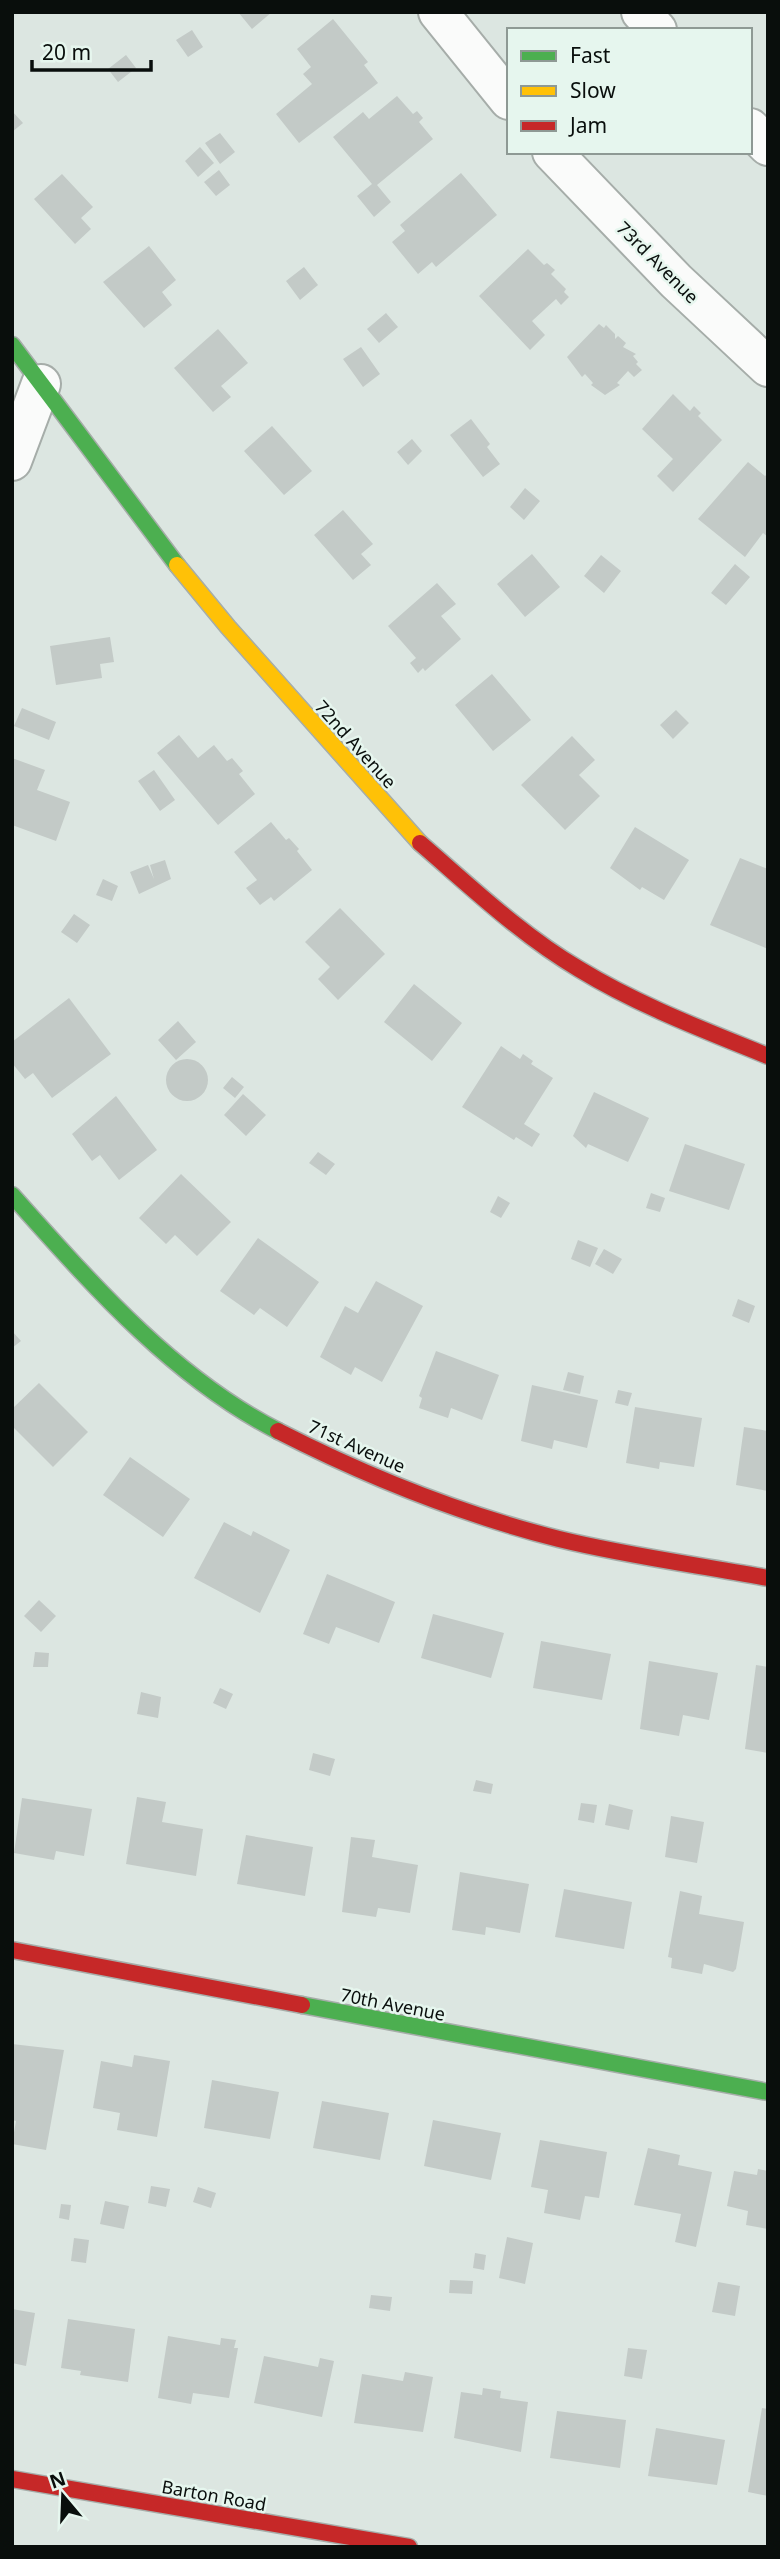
<svg xmlns="http://www.w3.org/2000/svg" width="780" height="2559" viewBox="0 0 780 2559" font-family="'Noto Sans',sans-serif">
<style>
.building{fill:#c3cac7}
.lines{fill:none;stroke-linecap:round;stroke-linejoin:round}
.street-casing{stroke:#a6ada9;stroke-width:42}
.fast-casing{stroke:#a6ada9;stroke-width:19}
.slow-casing{stroke:#a6ada9;stroke-width:19}
.jam-casing{stroke:#a6ada9;stroke-width:19}
.street{stroke:#fafbfa;stroke-width:38}
.fast{stroke:#4caf50;stroke-width:16}
.slow{stroke:#ffc107;stroke-width:16}
.jam{stroke:#c62828;stroke-width:16}
.labels{text-anchor:middle;dominant-baseline:central;stroke-width:5;stroke-linejoin:round;paint-order:stroke}
.street-label{font-size:18px;fill:#090e0c;stroke:#e6f6ee}
</style>
<rect width="100%" height="100%" fill="#dce6e1"/>
<!-- building -->
<path class="building" d="M238,12H272L252,29Z
M333,19L368,62L364,65L378,83L299,143L276,114L312,84L303,74L311,67L297,49Z
M192,30L203,47L188,57L176,40Z
M126,55L136,68L118,82L108,69Z
M397,96L413,114L417,111L423,118L419,122L433,139L377,185L391,202L374,217L357,196L372,184L333,137L363,112L369,119Z
M12,111L23,123L12,132Z
M220,133L235,152L220,164L205,143Z
M200,147L214,163L198,177L185,161Z
M219,170L230,185L216,196L204,182Z
M461,173L497,215L436,267L432,262L418,274L392,242L405,231L400,225Z
M62,174L93,207L81,218L91,229L75,244L34,199Z
M149,246L176,280L162,292L172,305L144,328L103,282Z
M528,249L544,265L547,263L555,270L551,274L566,289L564,292L569,297L561,305L556,299L532,321L545,335L530,350L479,296Z
M304,267L318,285L300,300L286,281Z
M386,313L398,327L379,343L367,329Z
M599,324L604,328L606,325L615,334V339L618,336L626,343L623,347L636,354L633,356L638,362L636,364L642,370L634,377L628,371L617,383L620,385L605,395L591,385L593,383L585,374L582,377L567,357Z
M218,329L248,363L221,386L231,397L213,412L174,368Z
M361,347L380,374L363,387L343,359Z
M673,394L690,411L694,406L701,413L698,416L722,440L673,492L657,476L673,459L642,429Z
M471,419L490,444L487,447L500,464L483,477L450,435Z
M272,426L312,471L284,495L244,451Z
M412,439L422,451L408,465L397,452Z
M748,462L765,476L768,473V537L763,533L745,557L698,519Z
M525,488L540,501L524,520L510,507Z
M343,510L373,544L361,554L371,565L353,580L314,535Z
M532,554L560,587L525,617L497,584Z
M601,555L621,571L604,593L584,576Z
M735,564L750,577L726,605L711,593Z
M437,583L456,604L441,616L461,639L425,671L423,668L418,673L410,663L416,658L388,626Z
M110,637L114,662L100,664L102,678L56,685L50,646Z
M492,674L531,720L493,751L455,705Z
M22,708L56,722L49,740L14,726Z
M676,710L689,723L673,739L660,725Z
M179,735L198,758L214,745L227,761L232,758L243,771L239,774L255,794L218,825L157,753Z
M572,736L595,760L579,775L600,796L565,830L521,785Z
M12,758L45,770L37,790L70,802L56,841L12,825Z
M154,770L175,800L160,811L138,781Z
M271,822L286,840L289,838L299,849L297,851L312,870L274,901L271,897L260,905L246,888L257,880L234,852Z
M635,827L689,860L664,900L642,887L640,890L610,868Z
M740,858L768,869V949L710,925Z
M165,860L171,879L139,894L130,872L148,865L154,879L150,865Z
M103,879L118,886L112,901L96,895Z
M340,908L385,954L338,1000L318,979L330,967L305,942Z
M74,914L90,925L77,943L61,932Z
M414,984L462,1023L432,1061L384,1022Z
M69,998L111,1054L52,1098L33,1073L25,1079L12,1063V1042Z
M178,1021L196,1042L176,1060L158,1040Z
M501,1046L520,1059L523,1054L533,1061L531,1064L553,1078L524,1124L540,1134L532,1147L516,1137L514,1140L462,1107Z
M166 1080a21 21 0 1 1 42 0a21 21 0 1 1-42 0Z
M232,1077L244,1087L235,1098L223,1088Z
M594,1092L649,1118L628,1162L588,1144L586,1148L573,1136Z
M243,1094L266,1115L246,1136L224,1115Z
M116,1096L157,1150L119,1180L100,1155L92,1161L72,1134Z
M685,1144L745,1164L729,1210L669,1191Z
M318,1152L335,1164L326,1175L309,1163Z
M181,1174L231,1222L197,1256L175,1235L166,1244L139,1218Z
M651,1193L665,1198L660,1212L646,1208Z
M498,1196L510,1203L501,1218L490,1212Z
M258,1238L319,1282L287,1327L260,1308L254,1315L220,1291Z
M578,1240L598,1248L590,1267L571,1259Z
M604,1249L622,1259L613,1274L595,1264Z
M376,1281L423,1306L382,1382L355,1367L351,1375L320,1357L345,1306L358,1313Z
M738,1299L755,1306L749,1323L732,1316Z
M12,1331L21,1341L12,1348Z
M436,1351L499,1375L482,1420L451,1408L448,1418L419,1408L422,1398L419,1396Z
M568,1372L584,1376L580,1394L563,1390Z
M39,1383L88,1432L53,1467L12,1426V1409Z
M532,1385L598,1400L587,1448L554,1440L552,1449L521,1441Z
M618,1390L632,1393L628,1406L615,1403Z
M635,1407L702,1418L694,1467L660,1462L659,1469L626,1463Z
M744,1427L768,1431V1491L736,1485Z
M130,1457L190,1499L163,1537L103,1495Z
M224,1522L251,1536L253,1531L290,1550L260,1613L194,1578Z
M327,1574L395,1602L379,1643L336,1627L329,1644L303,1634Z
M39,1600L56,1616L41,1632L24,1616Z
M433,1614L504,1633L491,1678L421,1658Z
M541,1641L611,1654L602,1700L533,1688Z
M35,1652L49,1653L48,1667H33Z
M649,1661L718,1673L709,1720L683,1715L679,1736L640,1729Z
M756,1665L768,1667V1753L745,1749Z
M220,1688L233,1694L226,1709L213,1703Z
M141,1692L161,1697L158,1718L137,1714Z
M313,1753L335,1759L330,1776L309,1770Z
M476,1780L493,1784L491,1794L473,1791Z
M137,1797L166,1802L162,1822L203,1829L196,1876L126,1864Z
M22,1798L92,1809L84,1856L56,1851L54,1860L14,1853Z
M581,1803L597,1805L594,1823L578,1820Z
M609,1804L633,1810L629,1830L605,1825Z
M671,1816L704,1822L697,1863L665,1857Z
M246,1835L313,1847L305,1896L237,1884Z
M351,1837L375,1840L372,1857L418,1865L410,1913L378,1908L376,1917L342,1912Z
M460,1872L529,1884L520,1933L486,1927L485,1935L452,1930Z
M564,1889L632,1902L624,1949L555,1937Z
M680,1891L702,1896L699,1914L744,1922L736,1969L733,1972L704,1964L702,1974L671,1968L672,1958L668,1957Z
M12,2044L64,2050L46,2150L12,2144L16,2121L12,2120Z
M134,2055L170,2061L157,2137L117,2130L120,2113L93,2108L101,2061L132,2067Z
M212,2080L279,2092L270,2139L204,2128Z
M322,2101L389,2113L380,2160L313,2148Z
M433,2120L501,2133L491,2180L424,2166Z
M540,2140L607,2152L599,2198L585,2196L580,2220L544,2213L548,2190L531,2187Z
M648,2148L680,2155L678,2165L712,2172L696,2247L675,2242L681,2214L634,2205Z
M758,2169L768,2171V2229L746,2225L748,2211L727,2206L734,2171L757,2175Z
M151,2186L170,2189L166,2207L148,2203Z
M198,2187L216,2193L211,2208L193,2202Z
M105,2201L129,2206L124,2229L100,2224Z
M61,2204L71,2205L69,2220L59,2218Z
M507,2237L533,2243L525,2284L499,2278Z
M74,2238L89,2240L86,2263L71,2261Z
M475,2253L486,2255L484,2270L473,2268Z
M450,2280L473,2281L472,2294L449,2293Z
M718,2282L740,2286L735,2316L712,2312Z
M371,2295L392,2297L390,2311L369,2308Z
M12,2309L35,2313L26,2366L12,2363Z
M68,2319L135,2329L128,2382L80,2375L81,2371L61,2368Z
M168,2336L220,2345L221,2338L236,2340L234,2348H238L229,2398L193,2393L191,2404L158,2398Z
M628,2348L647,2350L642,2379L624,2376Z
M264,2356L318,2367L320,2358L334,2361L322,2417L254,2403Z
M405,2372L433,2377L423,2432L354,2423L362,2374L403,2381Z
M483,2388L501,2391L500,2398L528,2402L521,2452L454,2438L461,2392L482,2395Z
M762,2408L768,2409V2496L748,2492Z
M557,2411L626,2420L620,2468L550,2458Z
M656,2428L725,2440L717,2485L648,2476Z"/>
<g class="lines">
<defs>
<path id="street" d="M438,12L509,100
M641,12L657,30
M750,128L768,146
M552,152L676,281L768,367
M12,461L41,384"/>
<path id="fast" d="M12,345L177,565
M12,1195C90,1282 172,1377 278,1431
M302,2005L768,2092"/>
<path id="slow" d="M177,565L228,627L420,843"/>
<path id="jam" d="M420,843C470,886 521,935 579,969C638,1005 704,1030 768,1056
M278,1431C368,1477 461,1514 559,1539C628,1556 699,1565 768,1578
M12,1950L302,2005
M12,2479L409,2547"/>
</defs>
<!-- street casing -->
<use href="#street" class="street-casing"/>
<!-- fast casing -->
<use href="#fast" class="fast-casing"/>
<!-- slow casing -->
<use href="#slow" class="slow-casing"/>
<!-- jam casing -->
<use href="#jam" class="jam-casing"/>
<!-- street -->
<use href="#street" class="street"/>
<!-- fast -->
<use href="#fast" class="fast"/>
<!-- slow -->
<use href="#slow" class="slow"/>
<!-- jam -->
<use href="#jam" class="jam"/>
</g>
<g class="labels">
<!-- street labels -->
<g class="street-label">
<text transform="translate(658 262) rotate(45)">73rd Avenue</text>
<text transform="translate(356 744) rotate(48)">72nd Avenue</text>
<text transform="translate(357 1446) rotate(24)">71st Avenue</text>
<text transform="translate(393 2004) rotate(11)">70th Avenue</text>
<text transform="translate(214 2495) rotate(10)">Barton Road</text>
</g>
</g>
<!-- border -->
<rect width="780" height="2559" fill="none" stroke="#090e0c" stroke-width="28"/>
<!-- legend -->
<rect x="507" y="28" width="245" height="126" fill="#e6f6ee" stroke="#8e9994" stroke-width="2"/>
<rect x="521" y="51" width="35" height="10" fill="#4caf50" stroke="#8e9994" stroke-width="2"/>
<text x="570" y="63" font-size="21" fill="#090e0c">Fast</text>
<rect x="521" y="86" width="35" height="10" fill="#ffc107" stroke="#8e9994" stroke-width="2"/>
<text x="570" y="98" font-size="21" fill="#090e0c">Slow</text>
<rect x="521" y="121" width="35" height="10" fill="#c62828" stroke="#8e9994" stroke-width="2"/>
<text x="570" y="133" font-size="21" fill="#090e0c">Jam</text>
<!-- north arrow -->
<g transform="translate(63 2496) rotate(341)" stroke="#e6f6ee" stroke-width="5" paint-order="stroke">
<path d="M0-5L12 26L0 18L-12 26Z" fill="#090e0c"/>
<text y="-10" font-size="19" font-weight="bold" text-anchor="middle" fill="#090e0c">N</text>
</g>
<!-- scale -->
<path d="M32 60v10h119v-10" fill="none" stroke="#090e0c" stroke-width="3.5"/>
<text x="42" y="60" font-size="21" fill="#090e0c" stroke="#e6f6ee" stroke-width="5" paint-order="stroke">20 m</text>
</svg>
